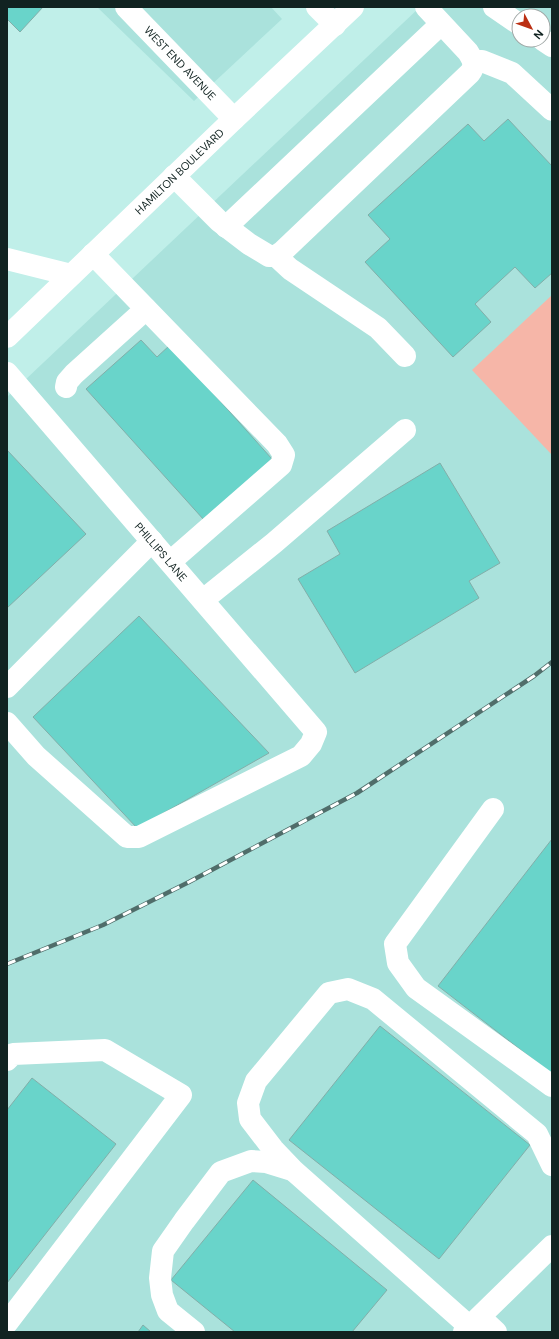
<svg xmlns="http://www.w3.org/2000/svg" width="559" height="1339" viewBox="0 0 559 1339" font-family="'DM Sans',sans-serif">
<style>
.built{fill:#aae2dc;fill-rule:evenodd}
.green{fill:#f6b6a8}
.building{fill:#69d4ca;stroke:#82aea9}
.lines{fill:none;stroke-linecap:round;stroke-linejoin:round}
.minor{stroke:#fff;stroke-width:22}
.rail-casing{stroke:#506d6a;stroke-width:4.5}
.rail{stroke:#fff;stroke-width:3;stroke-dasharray:9;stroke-linecap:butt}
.labels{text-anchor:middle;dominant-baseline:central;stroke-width:3;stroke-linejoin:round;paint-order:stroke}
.street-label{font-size:11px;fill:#112321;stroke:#fff}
</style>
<rect width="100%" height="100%" fill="#c0efe9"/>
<!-- built -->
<path class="built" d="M97,7H271L282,19L194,101Z
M420,7H552V1332H7V397ZM519,16H543V40H519Z"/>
<!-- green -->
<path class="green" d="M552,295V455L472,370Z"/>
<!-- building -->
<path class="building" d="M7,7H43L20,32L7,19Z
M508,119L552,166V273L535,288L515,267L475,304L491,322L453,357L365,262L390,239L368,215L468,124L484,141Z
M141,340L157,357L170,345L272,459L204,520L86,389Z
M7,450L86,534L7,608Z
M440,463L500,563L469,581L479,598L355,673L298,579L340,554L327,531Z
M139,616L269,753L137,828L33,717Z
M552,839V1074L438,986Z
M380,1026L530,1145L439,1259L289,1140Z
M32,1078L116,1144L7,1283V1110Z
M253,1180L387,1290L352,1332H235L171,1280Z
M143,1325L151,1332H138Z"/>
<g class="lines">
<!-- minor -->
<g class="minor">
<path id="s1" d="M126,7L234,119"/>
<path d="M317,7L335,25"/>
<path d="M494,7L519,24"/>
<path d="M543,40L552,46"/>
<path d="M473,61H482L512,73L552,110"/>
<path d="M174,176L219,221L249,244L269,256H276L282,252L470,73C476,65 473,60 468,52L426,7"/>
<path d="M226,227L441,24"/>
<path d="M93,254L277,444L284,455L281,465L170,562"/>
<path d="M276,256L290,269L378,328L405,356"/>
<path d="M7,259L71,275"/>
<path id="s2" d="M7,337L234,119L353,7"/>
<path id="s3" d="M7,373L316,732L311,744L301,756L139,837H127L36,756L7,723"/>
<path d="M66,387L67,382L74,374L146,309"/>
<path d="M203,600L274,543L405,430"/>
<path d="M7,687L152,541"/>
<path d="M493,809L395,944L398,963L416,988L552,1086"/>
<path d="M7,1060L13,1054L105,1050L181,1095L7,1323"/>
<path d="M480,1317L496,1332"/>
<path d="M470,1327L294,1171L273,1149L250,1119L248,1103L256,1081L329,993L348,989L373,999L537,1134L552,1165"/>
<path d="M194,1332L168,1311L162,1295L160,1278L163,1251L184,1221L221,1172L251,1161L266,1162L292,1170"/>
<path d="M464,1332L552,1246"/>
</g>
<defs>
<path id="rail" d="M7,964L103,925L189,882L357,793L534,676L552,662"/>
</defs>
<!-- rail casing -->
<use href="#rail" class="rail-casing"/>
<!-- rail -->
<use href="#rail" class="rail"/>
</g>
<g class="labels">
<!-- street labels -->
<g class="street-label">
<text stroke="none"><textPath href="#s1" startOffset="78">WEST END AVENUE</textPath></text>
<text stroke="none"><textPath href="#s2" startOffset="239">HAMILTON BOULEVARD</textPath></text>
<text stroke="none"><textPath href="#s3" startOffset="236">PHILLIPS LANE</textPath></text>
</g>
</g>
<!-- border -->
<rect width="559" height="1339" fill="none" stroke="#112321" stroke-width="16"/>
<!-- north arrow -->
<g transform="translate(531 28) rotate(131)"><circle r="19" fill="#ffffff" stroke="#a0a7a6"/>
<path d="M0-3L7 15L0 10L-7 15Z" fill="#bb2f13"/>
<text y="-6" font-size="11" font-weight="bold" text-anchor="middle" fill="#112321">N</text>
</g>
</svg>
